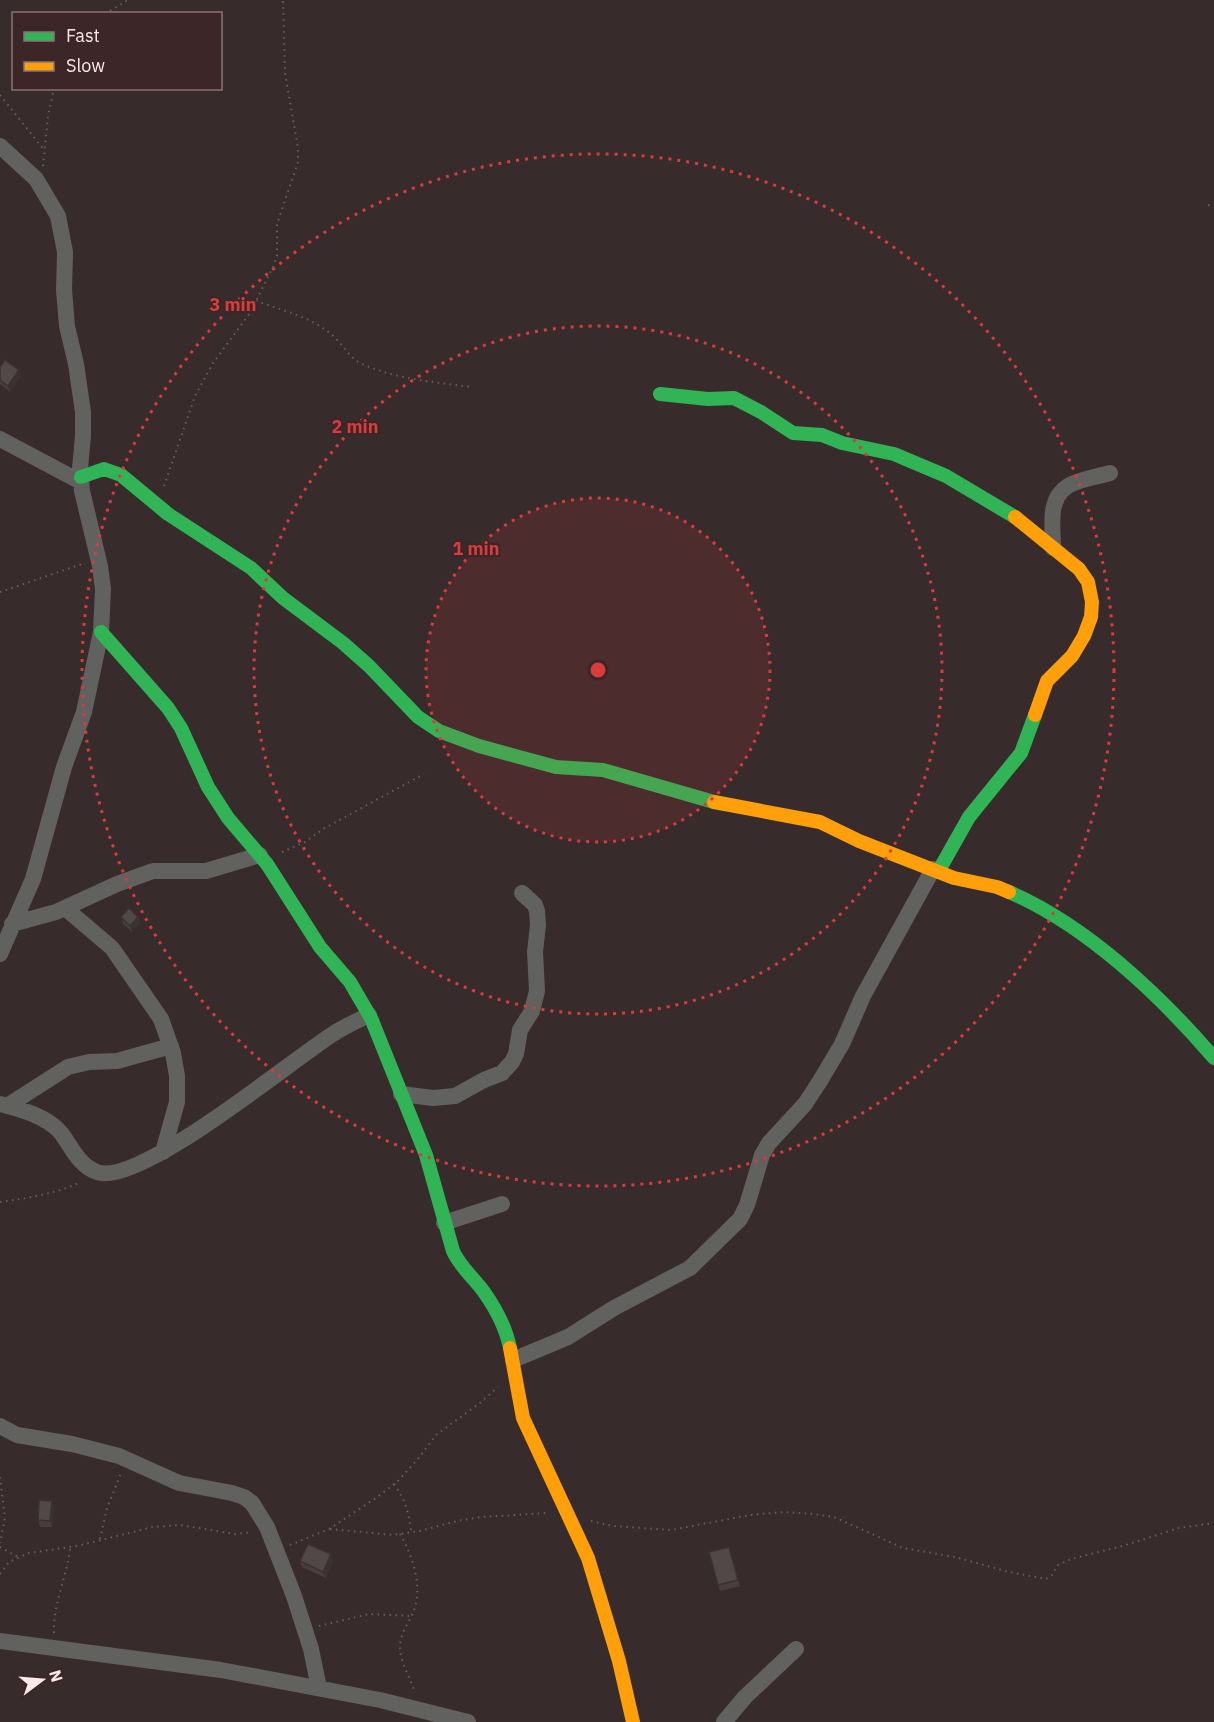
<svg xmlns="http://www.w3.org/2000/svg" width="1214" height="1722" viewBox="0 0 1214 1722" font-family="'IBM Plex Sans',sans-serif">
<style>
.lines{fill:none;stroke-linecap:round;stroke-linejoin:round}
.path{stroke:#63615f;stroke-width:2;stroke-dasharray:1.5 4.5;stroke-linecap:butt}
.street{stroke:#61615f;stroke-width:16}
.fast{stroke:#30b455;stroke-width:14}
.slow{stroke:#ff9f0a;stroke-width:14}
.wall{fill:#473e3e}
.shaded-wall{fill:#3a3232}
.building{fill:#534848;stroke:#3a3232;stroke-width:1.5}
.ring{fill:none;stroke:#da3b3b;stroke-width:3;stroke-dasharray:3 6}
.centre{fill:#da3b3b;stroke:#3d2628;stroke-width:3}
.ring-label{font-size:18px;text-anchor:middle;font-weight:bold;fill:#da3b3b;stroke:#3d2628;stroke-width:4.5;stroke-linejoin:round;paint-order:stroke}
</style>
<rect width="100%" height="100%" fill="#382b2c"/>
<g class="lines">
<!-- path -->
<path class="path" d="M105,14L128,0
M0,95L45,151
M43,166L48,116L54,88
M1208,205L1214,207
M256,301C281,310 312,317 332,335C343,344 349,358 362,364C396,379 434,382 471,387
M164,486L195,396L213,363L250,313L273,267L277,256V224L298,162V148L285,73L283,0
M0,592L82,564
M282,852L305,842L323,829L424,774
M0,1202C28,1198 55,1194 81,1182
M0,1477L5,1518L0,1543
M394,1484C405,1499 409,1513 411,1531
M591,1521L613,1526L671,1530L750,1515L784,1512L813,1514L834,1517L903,1548L955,1557L1009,1572L1046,1579L1052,1575L1058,1565L1071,1559L1126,1545L1179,1528L1214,1523
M330,1529L393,1535L420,1531L457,1521L481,1517L547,1513
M400,1534C412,1554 423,1586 414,1610C409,1623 399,1635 400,1649C401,1664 411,1679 415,1693
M100,1539L107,1508L121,1473
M290,1545L329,1529L376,1498L398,1481L417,1460L436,1435L480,1403L498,1387
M0,1547L18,1557
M0,1574L9,1562L29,1553L77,1546L153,1527L180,1525L235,1534L252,1532
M319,1626L369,1614L411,1616
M54,1633C53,1603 67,1577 70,1548"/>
<!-- street -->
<path class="street" d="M0,146L36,179L58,216L65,252L64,290L67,326L76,364L83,412V436L80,468L82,491L100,566L103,589L101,632L84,712L64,767L33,879L0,954
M0,439L81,482
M1053,548C1053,527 1047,499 1068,486C1079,479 1097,477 1110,473
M65,908L112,948L161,1019L173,1053L177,1076V1102L163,1152
M12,924L56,912L117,884L153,871H206L260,855
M401,1094L433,1098L455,1096L484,1080L502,1073L512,1062L516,1054L520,1030L532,1011L537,991L535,952L538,925L537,911L535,905L522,893
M0,1104C20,1109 47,1116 61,1133C72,1147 78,1165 97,1172C138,1188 293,1059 333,1034C345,1026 357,1021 369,1015
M7,1106L68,1067L89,1062L117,1061L171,1046
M444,1223L502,1204
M513,1360L568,1337L614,1308L690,1268L740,1219L747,1205L762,1155L769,1143L805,1104L820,1081L842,1044L863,996L933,869
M0,1426L17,1435L72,1444L119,1456L179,1483L232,1493L244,1497L252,1503L267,1527L294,1596L311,1649L319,1688
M0,1641L221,1670L380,1700L468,1722
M724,1722L745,1697L796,1649"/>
<!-- fast -->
<path class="fast" d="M660,394L708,399L734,398L761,412L793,433L822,435L842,443L894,454L946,476L1015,517
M81,477L104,469L121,475L168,514L251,568L283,598L343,643L369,666L418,717L439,731L479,746L556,767L603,770L714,802
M101,632L168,708L181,728L208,787L228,818L267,864L320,947L350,982L371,1018L426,1155L453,1251C460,1267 474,1278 484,1292C496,1309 506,1328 510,1348
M938,872L969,817L1021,753L1035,715
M1009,892C1086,925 1160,995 1214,1058"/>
<!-- slow -->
<path class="slow" d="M1015,517L1079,569L1088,582L1092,602L1091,617L1084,636L1072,656L1047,681L1035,715
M714,802L820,822L859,841L954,878L997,887L1009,892
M510,1348L523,1418L588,1558L619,1661L633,1722"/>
</g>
<!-- wall -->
<path class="wall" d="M0,367L19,370L21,376L10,392L0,384Z
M121,917H138L140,923L132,932L123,924Z
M52,1501L54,1507L52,1527H40L38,1520Z
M729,1547L740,1586L720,1591L718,1585Z
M300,1561H333L326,1578L302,1567Z"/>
<!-- shaded-wall -->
<path class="shaded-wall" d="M19,370L21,376L10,392L8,386Z
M138,917L140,923L132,932L130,926Z
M52,1501L54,1507L52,1527L50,1521Z
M331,1554L333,1561L326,1578L323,1572Z"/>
<!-- building -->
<path class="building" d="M5,360L19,370L8,386L0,380V367Z
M129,908L138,917L130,926L121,917Z
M39,1500L52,1501L50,1521L38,1520Z
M308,1544L331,1554L323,1572L300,1561Z
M729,1547L738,1580L718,1585L709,1552Z"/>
<!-- distance rings -->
<circle cx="598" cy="670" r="172" fill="#da3b3b" fill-opacity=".12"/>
<g class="ring">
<circle cx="598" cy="670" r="172"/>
<circle cx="598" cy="670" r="344"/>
<circle cx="598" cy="670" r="516"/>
</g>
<circle cx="598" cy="670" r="9" class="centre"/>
<g class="ring-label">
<text x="233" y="311">3 min</text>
<text x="355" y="433">2 min</text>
<text x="476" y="555">1 min</text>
</g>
<!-- legend -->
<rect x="12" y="12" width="210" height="78" fill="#3d2628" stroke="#887475" stroke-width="1.5"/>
<rect x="24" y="32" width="30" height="9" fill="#30b455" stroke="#887475" stroke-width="1.5"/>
<text x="66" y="42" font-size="18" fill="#f9e9e9">Fast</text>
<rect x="24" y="62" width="30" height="9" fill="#ff9f0a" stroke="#887475" stroke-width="1.5"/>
<text x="66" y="72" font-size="18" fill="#f9e9e9">Slow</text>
<!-- north arrow -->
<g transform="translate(42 1680) rotate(74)" stroke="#3d2628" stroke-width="4.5" paint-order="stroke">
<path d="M0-4.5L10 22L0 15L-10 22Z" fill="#f9e9e9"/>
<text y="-9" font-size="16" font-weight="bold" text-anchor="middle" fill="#f9e9e9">N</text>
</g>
</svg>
